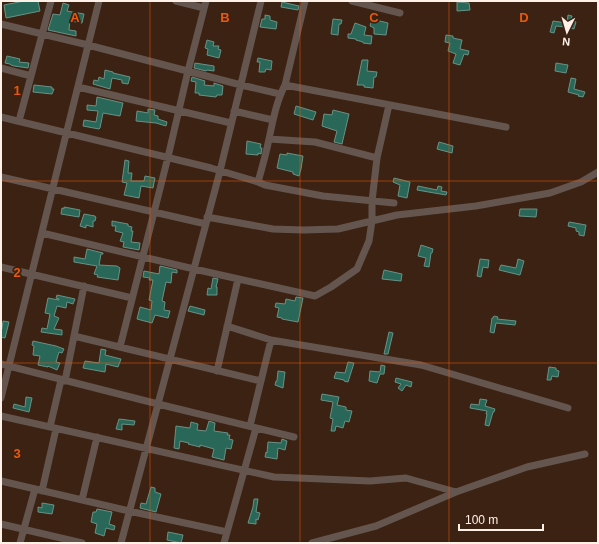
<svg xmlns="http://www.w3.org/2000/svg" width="599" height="544" viewBox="0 0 599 544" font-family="Helvetica,sans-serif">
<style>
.building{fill:#296858;stroke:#699185}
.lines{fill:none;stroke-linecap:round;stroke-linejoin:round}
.minor{stroke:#64564f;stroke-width:7}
.grid{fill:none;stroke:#e8590c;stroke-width:1;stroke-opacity:0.55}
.grid-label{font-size:13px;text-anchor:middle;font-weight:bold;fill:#e8590c;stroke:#3c2213;stroke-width:3.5;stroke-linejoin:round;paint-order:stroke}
</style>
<rect width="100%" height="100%" fill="#3c2213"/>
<!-- building -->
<path class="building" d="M24,1H38L40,11L6,18L4,5Z
M282,2L299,6L298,10L281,7Z
M457,2L469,3L470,10L457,11Z
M63,3L69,5L67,11L84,14L82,23L70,21L69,30L76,31V36L48,30L53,14L60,15Z
M265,15L270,16V20L277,22L276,29L260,27L262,19H265Z
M568,15L572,16L571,20L576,22L574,29L570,28L569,31H565L566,27L556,26L554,33L550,32L553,21L567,23Z
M333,19L342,20L341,24H339L338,35L331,34Z
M372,19L388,23L386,35L374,34V28L370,26Z
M355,23L366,27L364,35L372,36L371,44L363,43V42L356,40V39L348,38V34H351Z
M446,35L453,36V38L462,40L460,49L469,51L468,55L464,54L460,65L453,63L456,54L448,51L450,43L445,42Z
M207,40L214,42L213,46H219L218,49L221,50L219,58L207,55L208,49L205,48Z
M7,56L20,59L19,62L29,63L28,68L14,66L11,65L10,64L5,63Z
M258,58L272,61L271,70L266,69L265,72H259L260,62H257Z
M362,60H368L367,71L377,72L376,77H374L373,88L364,87V85H357Z
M195,63L214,66V71L207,70L206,71L194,68Z
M556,63L568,65L566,73L555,71Z
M105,70L113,72V73L130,77L128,84L122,83V80L112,78L110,89L93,84L94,80L98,81L99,77L104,79Z
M192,77L205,81L204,85L214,86V83L223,86L222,95H217L216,97L199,95V93H195L196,82L191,81Z
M571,78L576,79L574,89L585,92L583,97L578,96L579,95L568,92Z
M34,85L52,87V89H54L52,94L33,92Z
M97,97L123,103L120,116L103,113L100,128L99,129L83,126L84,120L96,122L98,111L87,110V105L96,106Z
M296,106L316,112L313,120L294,114Z
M148,109L155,110L154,115L158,116V119L167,122L166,126L156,123L136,121L137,111L148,113Z
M333,110L349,114L342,144L334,142L337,131L322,126L324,114L332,115Z
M247,141L261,144L260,148H262L261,154L258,153V155L246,154Z
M439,142L453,146L452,153L437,149Z
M287,153L303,156L301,169L299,176L293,174V172L277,168L280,154L287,155Z
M125,160L129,161L128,173H132L131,181H144L145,176L155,178L153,188L141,186L139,198L124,195L127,183L122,182Z
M394,178L410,182L407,198L398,196L400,185L393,182Z
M418,186L437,190L438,186L442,187L441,191L447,192L446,195L417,190Z
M64,207L80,210L79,217L61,214L62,208L64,209Z
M520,209H537L536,217L519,216Z
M84,214L95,216V217H96L95,221H93V227L86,225V228L80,226Z
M112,221L128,224V226L132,227L131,231H133L131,242L140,243L139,250L123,247L124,242L120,241L123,233L115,231L116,226H112Z
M569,222L586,225L584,236L579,235V232L576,231V228L568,226Z
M421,245L433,249L432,253H431L429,267L424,266L426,258L418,256Z
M87,249L103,253V254H101L99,265L117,266L120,268L118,280L97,277L98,275L94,274L97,266L74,262V257L85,259Z
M480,259L489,260L488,268L483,267L481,277L477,276Z
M518,259L524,261L520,275L499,270L501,265L516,268Z
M160,266L177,270V273L172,272L171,283L166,282L162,301L165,302L164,310L170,311L168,318L155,315L152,323L137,319L140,307L151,310L152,301L149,300L153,280H149L150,278L143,277L144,271L159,274Z
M384,270L402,274L401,281L382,279Z
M213,278L218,279L216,287H217V295H207L208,288L211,289Z
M57,295L75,299L73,304L67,302L66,308L57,306L54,316L59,318L54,329L62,330V335L41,332L42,328L47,329L50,314L45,313L48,298L59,300V299L56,298Z
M296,297L303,298L298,322L282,319V318L277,317L279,308L275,307L276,303L285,304L286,299L295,301Z
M190,306L205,310L204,315L188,311Z
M494,316L498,317L497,319L516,321L515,325L496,323L494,333L490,332L492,318H493Z
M3,321L9,322L5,338L1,337V329H2Z
M389,332L393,333L388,354H384Z
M33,341L56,346L64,349L62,353L59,352L56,362L60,363L57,370L48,366V367L38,365L40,356L33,355L34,346L32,345Z
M101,349L106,350L105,355L121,359L118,367L106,364L105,372L83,368L85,361L99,363Z
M348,362L354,363L348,382L344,381V380L334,378L336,372L345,373Z
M381,365L385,366L384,374H380L377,383L369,381L370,371L380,372Z
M549,367L556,368V370L559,371L558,377L552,376L551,380H547Z
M278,371L285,372L283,388L275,385L276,381H277Z
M396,378L412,382L411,387L406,385L402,391L398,388L401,384L395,382Z
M322,394L339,397L337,405L346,407V410L352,411L349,422L345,421L343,428L336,426L335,431H331L333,419L330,418L333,402L321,400Z
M26,397L32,398L29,412L13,408L14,404L25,407Z
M480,399L487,400L485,406L495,409L494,412H493L489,426L485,425L487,414H486L487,411L470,408L471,404L479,405Z
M119,419L135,421L134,425L122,424V430L116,429Z
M209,421L215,423L214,431L228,433L227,435H230L229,439L233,440L231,449L226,448L224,460L212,457L214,449L200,445V447L188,444L189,443L180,441L179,449L174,448L176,426L190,428L191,422L198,424L197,430L206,431Z
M282,439L287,441L285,450L278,448L277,459L265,457L266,452L267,453L268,442L281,443Z
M151,487L155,488V492L161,494L156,512L140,508L141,503L146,504Z
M254,499H258L256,512L260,513L258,520L256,519V524L248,523L253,507Z
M42,503L54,505L52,514L38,512V507L42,508Z
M97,509L112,512L109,524L115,526L114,530L106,528L104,536L95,533L97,524L91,522L93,512H96Z
M168,532L183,535L181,543L167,540Z"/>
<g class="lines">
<!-- minor -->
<path class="minor" d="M176,1L204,8
M352,1L400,13
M1,24L88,45L241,85L280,94
M1,68L31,76
M285,85L506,127
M78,87L231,123
M234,111L273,120
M1,117L211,168L258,182L265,185L323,196L394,203
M19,121L51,1
M269,139L315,142L377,158
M1,177L206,224
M258,182C262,168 266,154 269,139C273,121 276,102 285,85L305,1
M207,217L273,229L303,230L338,229L397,215L476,206L550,193L581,182L598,172
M42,233L194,269L315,296L331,287L357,269L369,241L372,221V201L377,158L389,105
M1,267L132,298
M227,326L271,340L421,365L568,408
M74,336L261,381
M120,347L168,157L188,71L206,1
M1,364L158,404L294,437
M217,371L238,279
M65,381L84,286
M1,398L99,1
M1,416L274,477L370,481L406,478L456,492
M250,426L271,340
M50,427L61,380
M1,481L129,511L227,532
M42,491L56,429
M82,500L97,437
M1,524L82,543
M20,543L35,489
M121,543L220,171L261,1
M224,543L256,428
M312,543L376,526L456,492L527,467L585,454"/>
</g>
<!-- grid -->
<path class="grid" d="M150,1V543M300,1V543M449,1V543M1,181H598M1,363H598"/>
<g class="grid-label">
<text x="75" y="22">A</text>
<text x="225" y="22">B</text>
<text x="374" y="22">C</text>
<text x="524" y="22">D</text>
<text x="17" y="95">1</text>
<text x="17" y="277">2</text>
<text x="17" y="458">3</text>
</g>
<!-- border -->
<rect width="599" height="544" fill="none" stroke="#fff0e8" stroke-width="4"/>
<!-- north arrow -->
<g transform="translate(567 32) rotate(185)" stroke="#3c2213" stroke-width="3" paint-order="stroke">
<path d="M0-3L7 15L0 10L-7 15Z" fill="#fff0e8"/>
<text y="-6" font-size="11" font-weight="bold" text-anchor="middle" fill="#fff0e8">N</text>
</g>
<!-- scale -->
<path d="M459 524v6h84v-6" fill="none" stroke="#fff0e8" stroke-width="2"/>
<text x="465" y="524" font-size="12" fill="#fff0e8" stroke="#3c2213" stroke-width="3" paint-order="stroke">100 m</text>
</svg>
